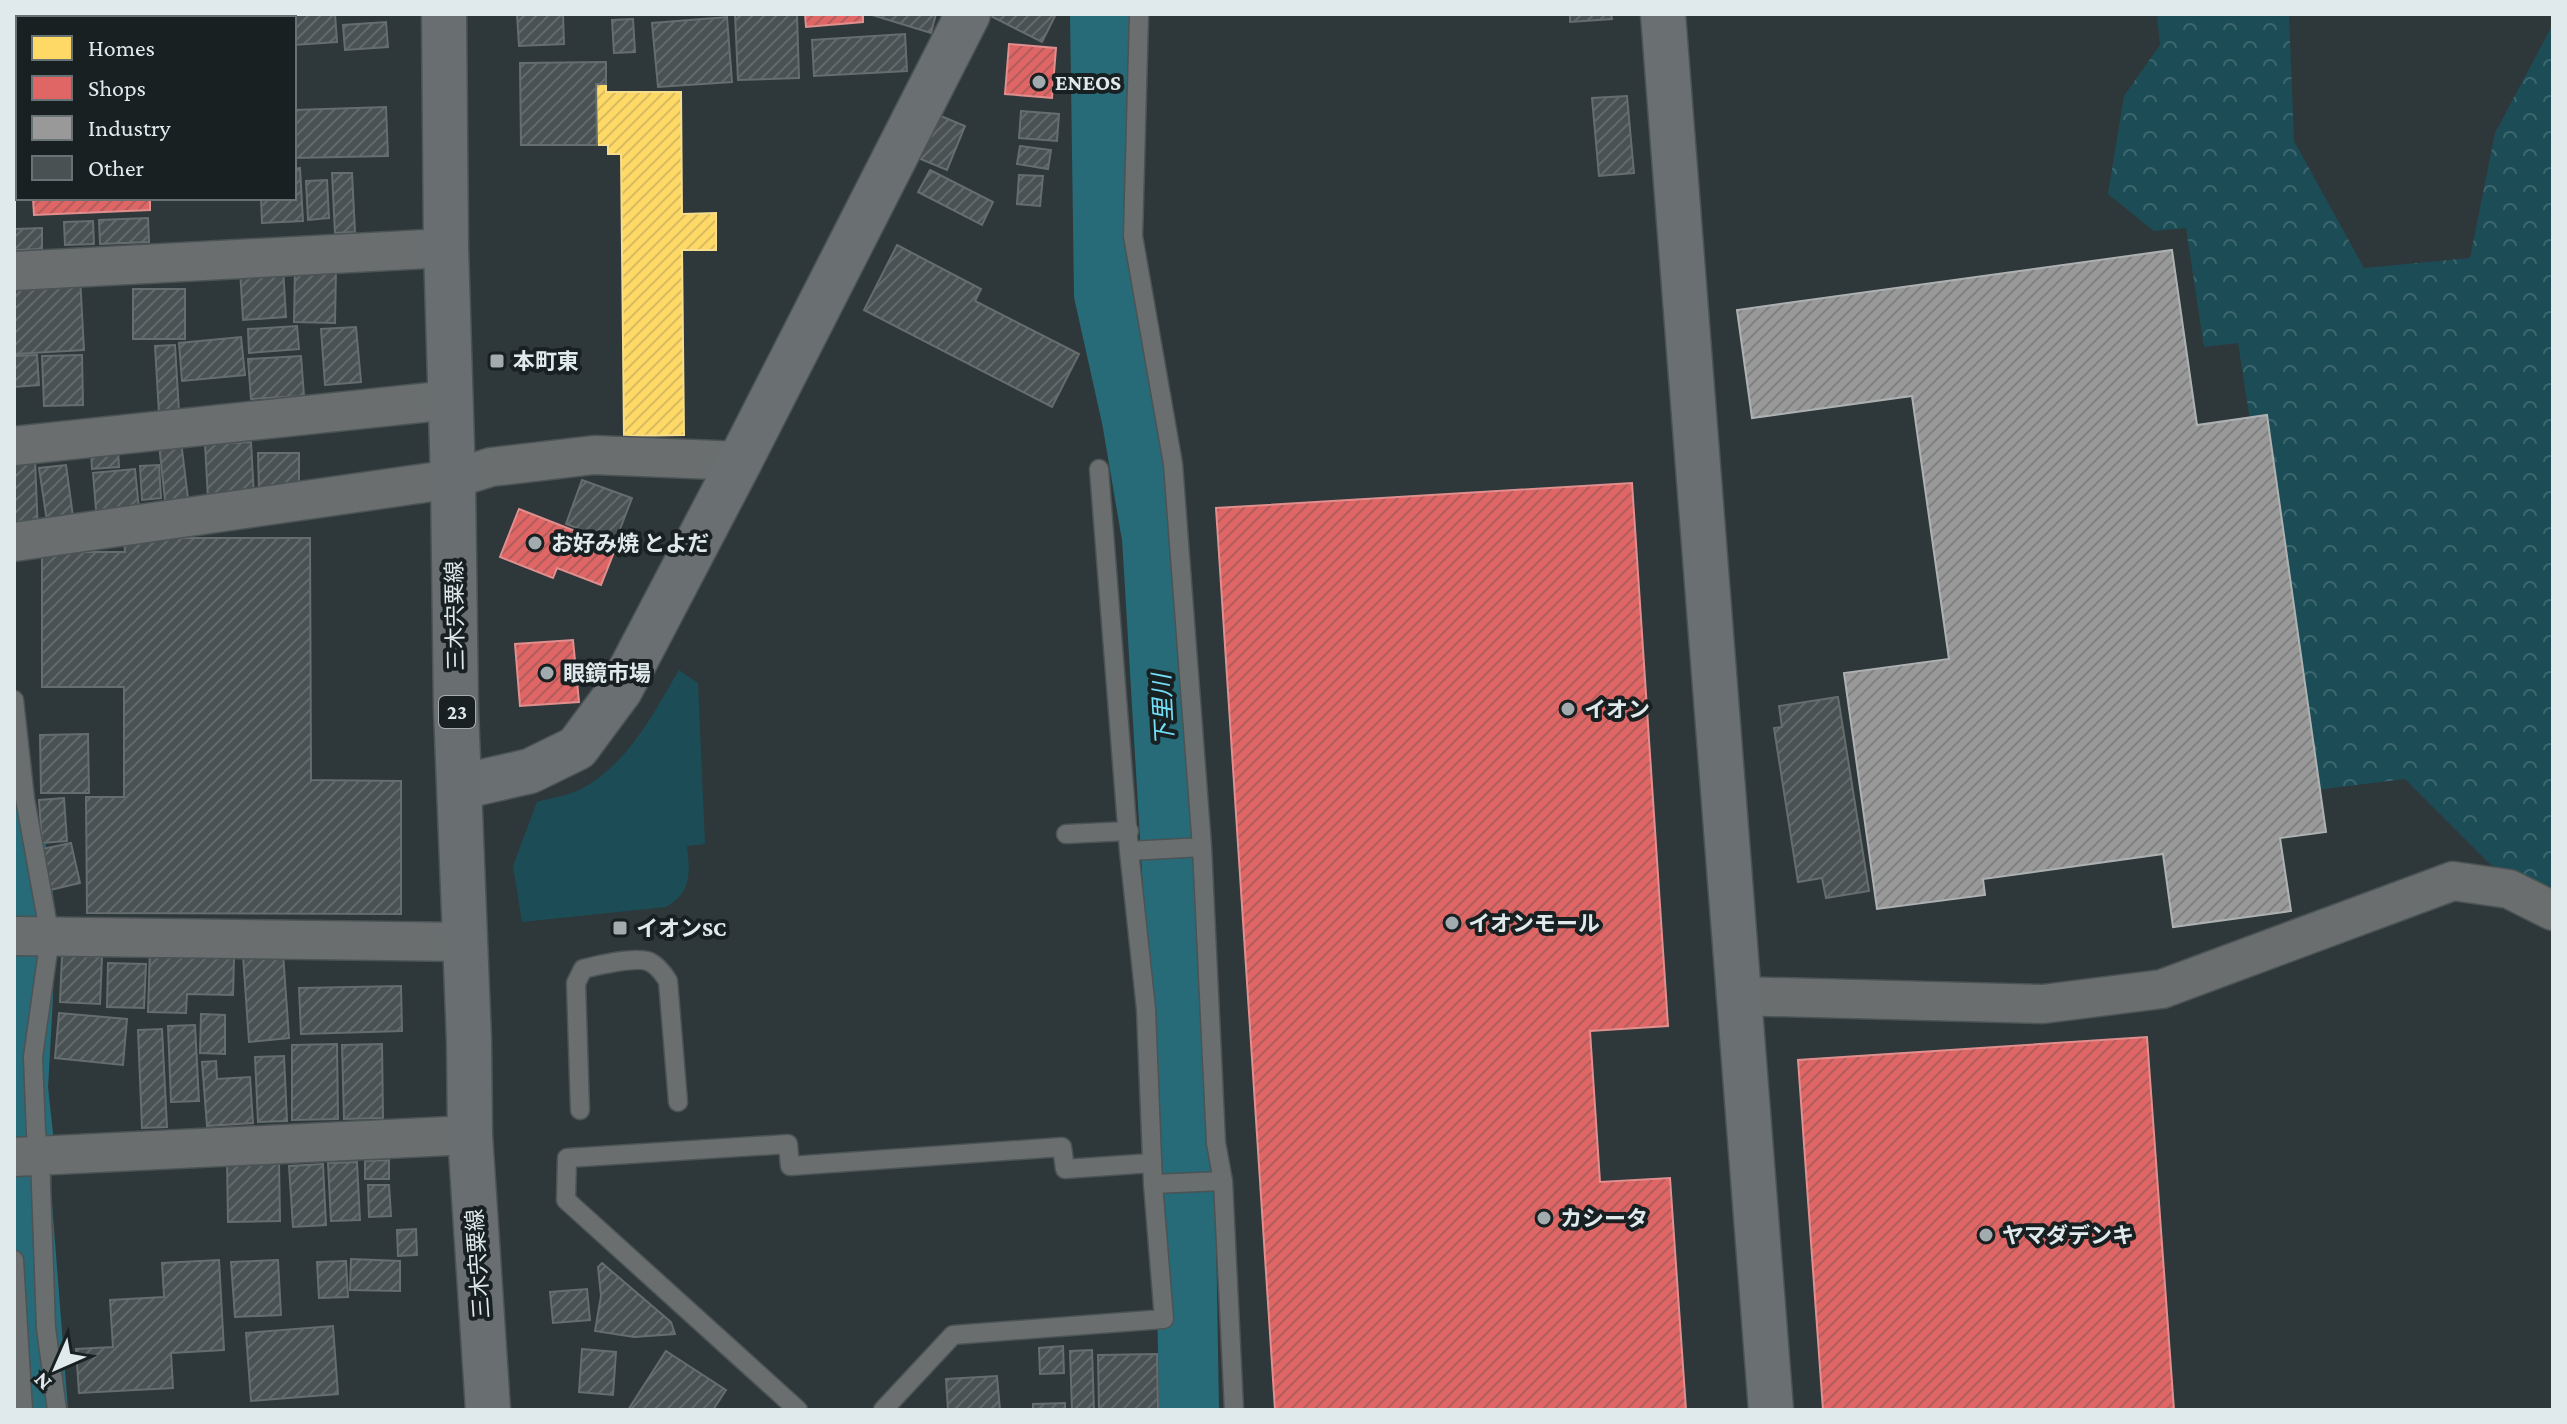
<svg xmlns="http://www.w3.org/2000/svg" width="2567" height="1424" viewBox="0 0 2567 1424" font-family="'Crimson Pro','Noto Sans JP',serif">
<style>
.grass{fill:#1c4d57}
.forest{fill:url(#forest-crowns)}
.homes{fill:url(#homes-hatch);stroke:#f6de8e;stroke-width:2}
.shops{fill:url(#shops-hatch);stroke:#e08e8e;stroke-width:2}
.industry{fill:url(#industry-hatch);stroke:#aeb1b2;stroke-width:2}
.lines{fill:none;stroke-linecap:round;stroke-linejoin:round}
.river{stroke:#276b79;stroke-width:60}
.building{fill:url(#building-hatch);stroke:#666d6f;stroke-width:2}
.lane-casing{stroke:#4b5355;stroke-width:21}
.street-casing{stroke:#4b5355;stroke-width:41}
.secondary-casing{stroke:#4b5355;stroke-width:47}
.primary-casing{stroke:#4b5355;stroke-width:47}
.lane{stroke:#6a6e6f;stroke-width:18}
.street{stroke:#6a6e6f;stroke-width:38}
.secondary{stroke:#6a7071;stroke-width:44}
.primary{stroke:#696e70;stroke-width:44}
.poi-dot{fill:#a2abae;stroke:#182022;stroke-width:3}
.labels{text-anchor:middle;dominant-baseline:central;stroke-width:8;stroke-linejoin:round;paint-order:stroke}
.shield{fill:#182022;stroke:#a4adb0;stroke-width:2}
.shield-label{font-size:20px;font-weight:bold;fill:#e0eaed}
.poi-label{font-size:22px;font-weight:bold;fill:#e0eaed;stroke:#182022;text-anchor:start}
.street-label{font-size:22px;fill:#e0eaed;stroke:#182022}
.water-label{font-size:24px;font-style:italic;fill:#73dff7;stroke:#182022}
</style>
<defs>
<pattern id="forest-crowns" width="20" height="18" patternUnits="userSpaceOnUse" patternTransform="scale(2)"><rect width="20" height="18" fill="#1c4d57"/><path d="M2 6a3 3 0 1 1 6 0M12 15a3 3 0 1 1 6 0" fill="none" stroke="#3d676f"/></pattern>
<pattern id="homes-hatch" width="6" height="6" patternUnits="userSpaceOnUse" patternTransform="scale(2)"><rect width="6" height="6" fill="#ffd966"/><path d="M-1 1l2-2M0 6l6-6M5 7l2-2" fill="none" stroke="#d9bc60"/></pattern>
<pattern id="shops-hatch" width="6" height="6" patternUnits="userSpaceOnUse" patternTransform="scale(2)"><rect width="6" height="6" fill="#e06666"/><path d="M-1 1l2-2M0 6l6-6M5 7l2-2" fill="none" stroke="#b15c5d"/></pattern>
<pattern id="industry-hatch" width="6" height="6" patternUnits="userSpaceOnUse" patternTransform="scale(2)"><rect width="6" height="6" fill="#999"/><path d="M-1 1l2-2M0 6l6-6M5 7l2-2" fill="none" stroke="#7f8080"/></pattern>
<pattern id="building-hatch" width="6" height="6" patternUnits="userSpaceOnUse" patternTransform="scale(2)"><rect width="6" height="6" fill="#495153"/><path d="M-1 1l2-2M0 6l6-6M5 7l2-2" fill="none" stroke="#636a6c"/></pattern>
</defs>
<rect width="100%" height="100%" fill="#2e3739"/>
<!-- grass -->
<path class="grass" d="M679,670L698,683L705,844L687,846C690,874 692,892 666,907L522,922L513,866L537,802C550,798 567,796 579,790C627,766 653,714 679,670Z"/>
<!-- forest -->
<path class="forest" d="M2157,14H2289L2294,141L2364,268L2470,258L2495,133L2553,24V896L2490,864L2405,779L2308,791L2238,343L2204,347L2186,228L2154,231L2108,194L2124,96L2160,45Z"/>
<!-- homes -->
<path class="homes" d="M596,84H606V92H681L682,214L716,213V250H682L684,435L624,436L621,154H608V145H597Z"/>
<!-- shops -->
<path class="shops" d="M805,14H863V22L806,27Z
M1009,44L1056,48L1052,98L1005,94Z
M33,198H150V210L34,215Z
M1632,483L1668,1026L1590,1031L1600,1182L1670,1178L1686,1410H1275L1216,508Z
M519,509L616,547L601,585L557,568L553,578L500,557Z
M573,640L579,702L520,706L515,644Z
M2147,1037L2174,1410H1823L1798,1060Z"/>
<!-- industry -->
<path class="industry" d="M2172,250L2197,425L2267,415L2326,832L2280,838L2291,911L2173,927L2163,854L1983,879L1985,895L1877,909L1844,673L1949,659L1912,396L1752,418L1737,310Z"/>
<g class="lines">
<!-- river -->
<path class="river" d="M1100,14L1104,294L1132,420L1152,538L1183,1055L1189,1410
M14,837L27,922L18,1088L23,1135L21,1191L38,1410"/>
</g>
<!-- building -->
<path class="building" d="M20,14H72L73,18H21Z
M92,14H125V18H92Z
M166,14H252V18H166Z
M255,14H289L290,18H256Z
M291,14H335L337,42L294,45V18Z
M517,14H563L564,44L519,46Z
M735,14H797L799,78L738,80Z
M869,14H936L931,33Z
M987,14H1056L1042,42Z
M1570,14H1611L1612,19L1570,22Z
M727,17L732,82L658,87L652,23Z
M633,19L635,52L614,53L612,20Z
M386,22L388,47L345,50L343,25Z
M905,34L907,71L814,76L812,40Z
M606,62V84H596L597,145H521L520,63Z
M1627,96L1634,173L1599,176L1592,98Z
M386,107L388,156L294,158V110Z
M1021,111L1059,114L1057,141L1019,138Z
M936,114L965,126L947,170L918,158Z
M14,122H18V171H14Z
M1020,146L1051,150L1048,169L1017,164Z
M300,168L303,221L262,223L261,198H294V169Z
M930,170L993,202L982,225L918,192Z
M332,173H352L355,232L335,233Z
M1019,175L1043,176L1040,206L1017,204Z
M327,180L329,218L308,220L306,181Z
M148,218L149,242L100,244L99,220Z
M93,221L94,244L65,245L64,222Z
M42,228V249L15,250V229Z
M897,245L981,289L975,301L1079,354L1052,407L864,310Z
M295,266L336,267L335,323L294,322Z
M283,267L286,317L243,320L240,269Z
M80,277L84,350L14,354V281Z
M133,289H185V339H133Z
M297,326L299,349L249,353L248,329Z
M356,327L361,382L325,385L321,329Z
M241,337L245,375L182,381L179,343Z
M175,345L179,412L159,413L155,346Z
M37,355L39,385L14,387V356Z
M82,355L83,405L44,406L42,356Z
M301,356L304,396L251,399L248,359Z
M181,441L189,507L166,509L159,444Z
M251,442L254,496L208,499L205,444Z
M118,449L119,467L92,469L91,451Z
M258,453H299V490H259Z
M35,460L38,532L14,533V461Z
M66,465L74,524L48,528L39,468Z
M159,465L161,498L142,500L140,466Z
M135,469L140,519L97,522L93,473Z
M582,480L632,498L615,542L566,524Z
M124,538H310L311,780L401,781V914L87,913L86,797H124V687H42V552H125Z
M1838,697L1869,891L1826,898L1822,878L1798,882L1774,728L1782,727L1779,706Z
M88,734L89,793H41L40,735Z
M64,798L67,841L42,843L39,800Z
M71,843L80,883L50,890L42,849Z
M150,948L185,956L234,958L233,995L187,994L186,1013L148,1012Z
M283,953L289,1038L249,1042L243,956Z
M62,955L102,957L100,1004L60,1002Z
M108,963L146,964L144,1008L107,1007Z
M401,986L402,1031L301,1034L299,988Z
M59,1013L127,1019L123,1065L55,1058Z
M201,1014L225,1015V1054L200,1053Z
M195,1025L199,1101L171,1102L168,1026Z
M162,1029L167,1127L142,1128L138,1030Z
M337,1044L338,1119L292,1120V1045Z
M382,1044L383,1118L344,1119L342,1045Z
M284,1056L287,1121L258,1122L255,1057Z
M216,1061L217,1079L250,1077L253,1123L207,1126L202,1062Z
M389,1160V1179H365V1161Z
M227,1161H279L280,1221L228,1222Z
M357,1162L360,1220L331,1221L328,1163Z
M323,1164L326,1225L293,1227L289,1166Z
M368,1185H389L391,1216L369,1217Z
M416,1229L417,1255L398,1256L397,1230Z
M351,1259L400,1261V1291L350,1290Z
M219,1260L224,1350L171,1353L173,1388L79,1393L76,1349L113,1347L110,1300L164,1297L162,1263Z
M278,1260L281,1315L235,1317L231,1262Z
M346,1261L348,1297L319,1298L317,1262Z
M602,1263L671,1322L675,1334L634,1337L595,1331L601,1296L598,1267Z
M587,1289L590,1320L553,1323L550,1292Z
M333,1326L338,1394L251,1401L246,1333Z
M1063,1346L1064,1373L1040,1374L1039,1348Z
M582,1349L616,1352L613,1395L579,1392Z
M1092,1350L1094,1410H1072L1070,1351Z
M666,1351L726,1390L713,1410H628Z
M1157,1354L1158,1410H1099L1098,1355Z
M997,1376L1000,1410H948L946,1379Z
M1065,1403V1410H1033V1404Z"/>
<g class="lines">
<defs>
<path id="lane" d="M1139,14L1133,236L1173,464L1202,847L1216,1143L1223,1181L1234,1410
M14,700L25,799L50,937L33,1057L36,1133L40,1157L46,1328L57,1410
M1066,834L1129,831
M1129,851L1202,847
M580,1110L576,983L583,969C598,965 637,956 650,962C658,966 663,973 668,981L678,1102
M1153,1184L1223,1181
M14,1260L23,1410
M798,1410L566,1200L567,1158L788,1144L790,1166L1062,1147L1065,1169L1152,1163
M883,1410L953,1335L1164,1319L1153,1184L1146,1009L1129,851L1099,469"/>
<path id="street" d="M14,271L446,248
M14,446L450,400
M14,542L453,479L491,467L594,455L740,461
M14,936L465,942
M1736,996L2043,1004L2162,989L2453,881L2509,889L2553,911
M14,1157L470,1135"/>
<path id="secondary" d="M1663,14C1702,479 1732,945 1771,1410
M460,787L530,771L577,748L620,690L740,461L968,14"/>
<path id="primary" d="M444,14L446,248L453,479L456,709L469,1041L470,1135L488,1410"/>
</defs>
<!-- lane casing -->
<use href="#lane" class="lane-casing"/>
<!-- street casing -->
<use href="#street" class="street-casing"/>
<!-- secondary casing -->
<use href="#secondary" class="secondary-casing"/>
<!-- primary casing -->
<use href="#primary" class="primary-casing"/>
<!-- lane -->
<use href="#lane" class="lane"/>
<!-- street -->
<use href="#street" class="street"/>
<!-- secondary -->
<use href="#secondary" class="secondary"/>
<!-- primary -->
<use href="#primary" class="primary"/>
</g>
<!-- markers -->
<g class="poi-dot">
<circle cx="1039" cy="82" r="8"/>
<rect x="489" y="353" width="16" height="16" rx="4"/>
<circle cx="535" cy="543" r="8"/>
<circle cx="547" cy="673" r="8"/>
<circle cx="1568" cy="709" r="8"/>
<circle cx="1452" cy="923" r="8"/>
<rect x="612" y="920" width="16" height="16" rx="4"/>
<circle cx="1544" cy="1218" r="8"/>
<circle cx="1986" cy="1235" r="8"/>
</g>
<g class="labels">
<!-- shield labels -->
<rect class="shield" x="439" y="696" width="36" height="32" rx="6"/>
<g class="shield-label">
<text x="457" y="712">23</text>
</g>
<!-- poi labels -->
<g class="poi-label">
<text x="1055" y="82">ENEOS</text>
<text x="513" y="361">本町東</text>
<text x="551" y="543">お好み焼 とよだ</text>
<text x="563" y="673">眼鏡市場</text>
<text x="1584" y="709">イオン</text>
<text x="1468" y="923">イオンモール</text>
<text x="636" y="928">イオンSC</text>
<text x="1560" y="1218">カシータ</text>
<text x="2002" y="1235">ヤマダデンキ</text>
</g>
<!-- street labels -->
<g class="street-label">
<text transform="translate(455 616) rotate(-91)">三木宍粟線</text>
<text transform="translate(478 1264) rotate(-94)">三木宍粟線</text>
</g>
<!-- water labels -->
<g class="water-label">
<text transform="translate(1163 710) rotate(-93)">下里川</text>
</g>
</g>
<!-- border -->
<rect width="2567" height="1424" fill="none" stroke="#e0eaed" stroke-width="32"/>
<!-- legend -->
<rect x="16" y="16" width="280" height="184" fill="#182022" stroke="#687173" stroke-width="2"/>
<rect x="32" y="36" width="40" height="24" fill="#ffd966" stroke="#687173" stroke-width="2"/>
<text x="88" y="56" font-size="24" fill="#e0eaed">Homes</text>
<rect x="32" y="76" width="40" height="24" fill="#e06666" stroke="#687173" stroke-width="2"/>
<text x="88" y="96" font-size="24" fill="#e0eaed">Shops</text>
<rect x="32" y="116" width="40" height="24" fill="#999999" stroke="#687173" stroke-width="2"/>
<text x="88" y="136" font-size="24" fill="#e0eaed">Industry</text>
<rect x="32" y="156" width="40" height="24" fill="#495153" stroke="#687173" stroke-width="2"/>
<text x="88" y="176" font-size="24" fill="#e0eaed">Other</text>
<!-- north arrow -->
<g transform="translate(56 1368) rotate(225)" stroke="#182022" stroke-width="6" paint-order="stroke">
<path d="M0-6L14 30L0 20L-14 30Z" fill="#e0eaed"/>
<text y="-12" font-size="22" font-weight="bold" text-anchor="middle" fill="#e0eaed">N</text>
</g>
</svg>
